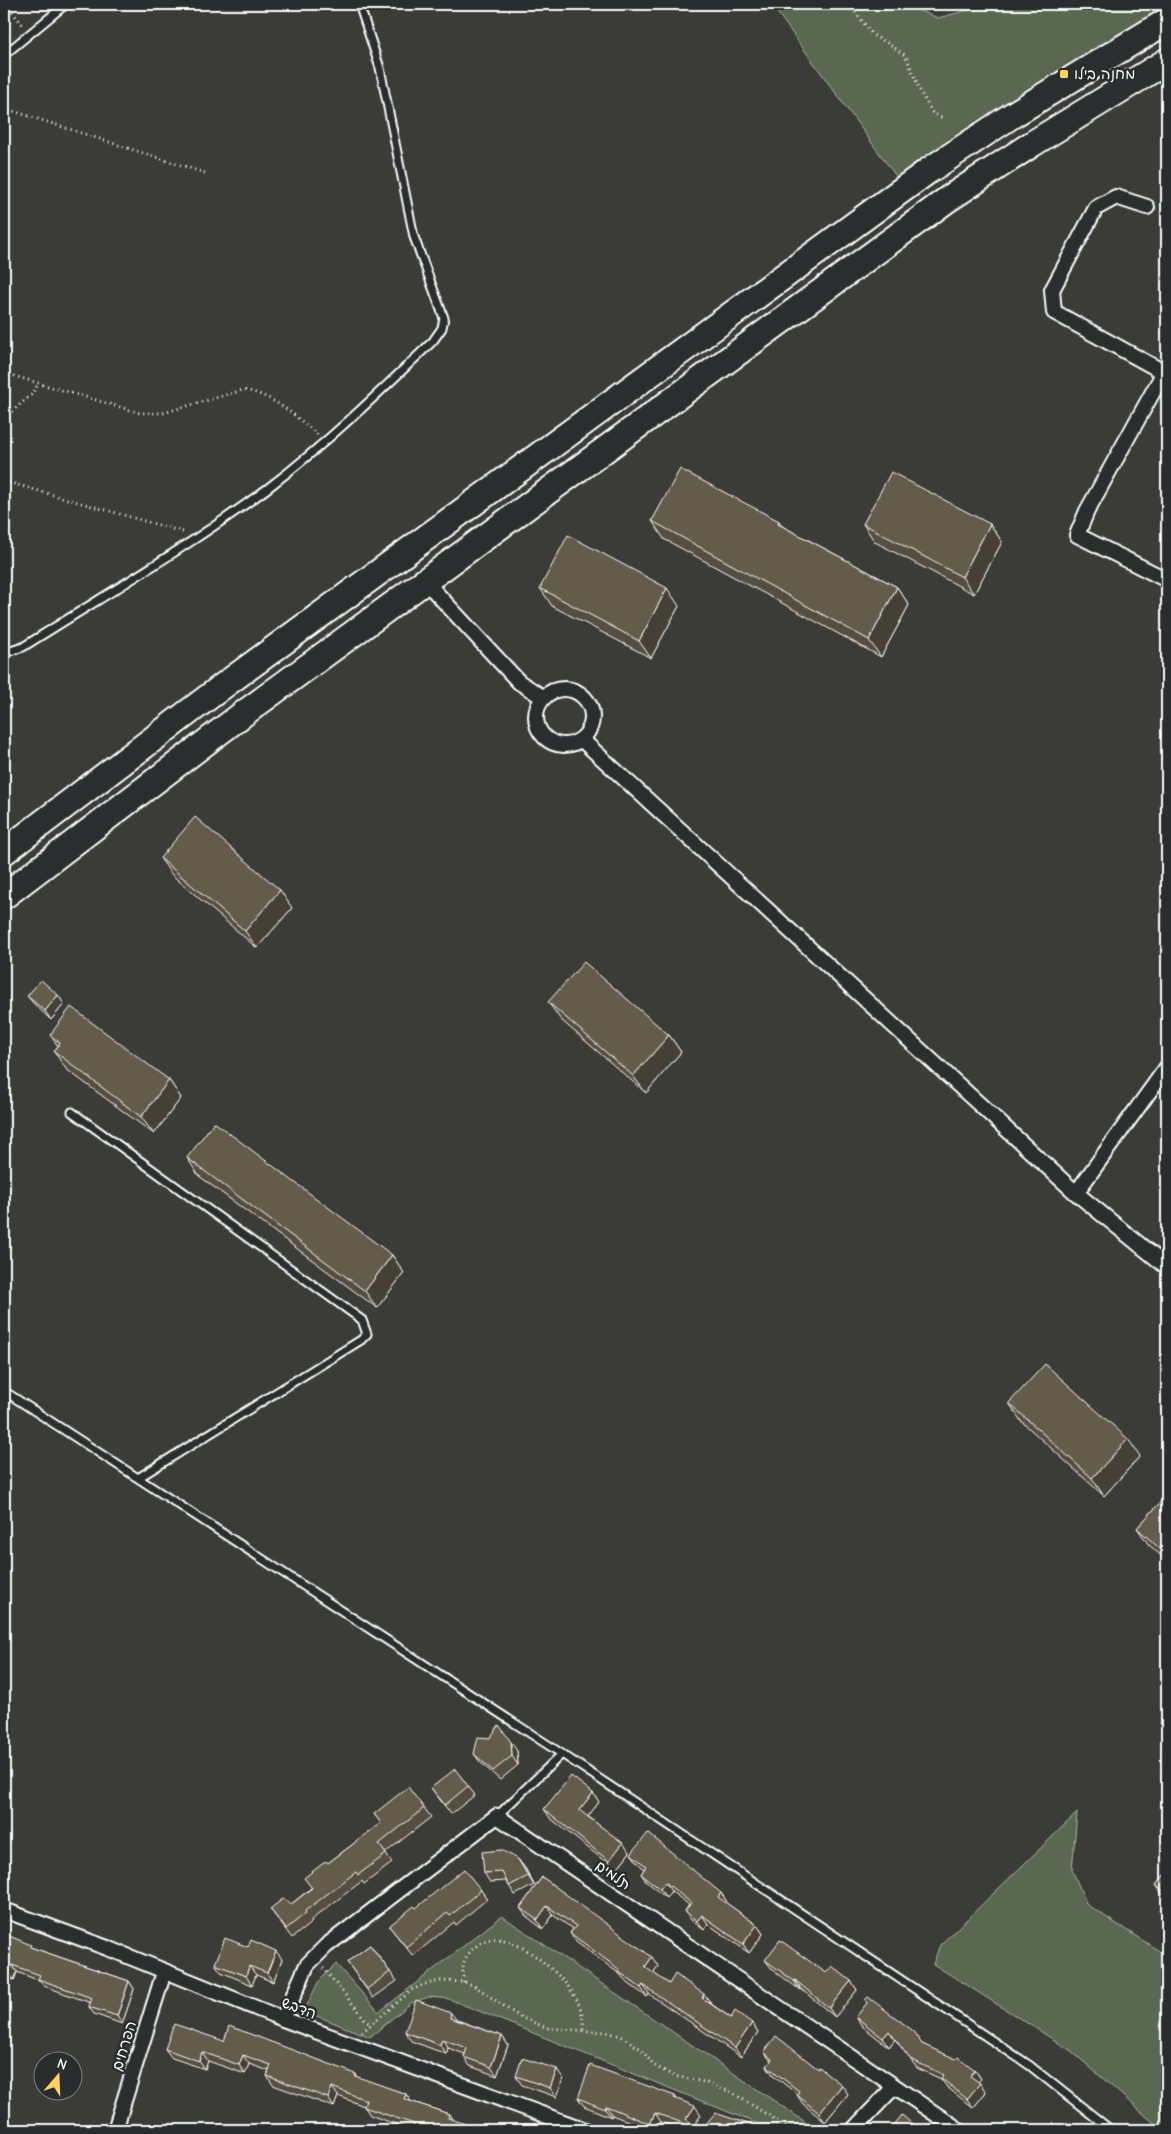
<svg xmlns="http://www.w3.org/2000/svg" width="1171" height="2134" viewBox="0 0 1171 2134" font-family="'Comic Neue','Playpen Sans Hebrew',sans-serif">
<style>
.green{fill:#5a6851;stroke:#acb4a8}
.lines{fill:none;stroke-linecap:round;stroke-linejoin:round}
.lane-casing{stroke:#fff;stroke-width:11}
.street-casing{stroke:#fff;stroke-width:18}
.highway-casing{stroke:#fff;stroke-width:29}
.path{stroke:#fff;stroke-width:3;stroke-dasharray:1 4;stroke-linecap:butt}
.lane{stroke:#2a2d2e;stroke-width:7}
.street{stroke:#2a2d2e;stroke-width:14}
.highway{stroke:#2a2d2e;stroke-width:25}
.wall{fill:#554e40;stroke:#fff}
.shaded-wall{fill:#454034;stroke:#fff}
.building{fill:#635b4b;stroke:#fff}
.poi-dot{fill:#ffd166;stroke:#2a2d2e;stroke-width:2}
.labels{text-anchor:middle;dominant-baseline:central;stroke-width:5;stroke-linejoin:round;paint-order:stroke}
.poi-label{font-size:15px;fill:#fff;stroke:#2a2d2e;text-anchor:start}
.street-label{font-size:15px;fill:#fff;stroke:#2a2d2e}
</style>
<rect width="100%" height="100%" fill="#3b3b37"/>
<filter id="ink" filterUnits="userSpaceOnUse"><feTurbulence type="fractalNoise" baseFrequency=".02" numOctaves="2"/><feDisplacementMap in="SourceGraphic" scale="10" xChannelSelector="R" yChannelSelector="G"/><feConvolveMatrix kernelMatrix="1 2 1 2 8 2 1 2 1" color-interpolation-filters="sRGB"/></filter>
<g filter="url(#ink)">
<!-- green -->
<path class="green" d="M771,4H904L938,18L991,4H1167V11L898,179Z
M1077,1813L1072,1870L1087,1905L1167,1956V2130H1162L1070,2050L933,1964L940,1945Z
M502,1916L817,2130H773L449,1999L429,1997L411,2003L370,2037L304,2011L319,1981L336,1964L379,2012Z"/>
<g class="lines">
<defs>
<path id="lane" d="M4,55L66,4
M4,653L23,647C105,595 190,546 268,488C327,443 380,392 433,341L442,328L444,318L414,237L380,68L359,4
M72,1112L362,1320L367,1334L361,1340L138,1478
M4,1391L562,1754L1029,2065L1111,2130
M497,1816L562,1754"/>
<path id="street" d="M1147,207L1116,197L1096,208L1052,290L1054,312L1167,374
M1164,372L1087,511L1077,535L1167,580
M425,581L519,682L544,698
M536 717a28 28 0 1 1 56 0a28 28 0 1 1-56 0Z
M581,739L1076,1193L1167,1267
M1076,1193L1167,1067
M4,1910L110,1949L283,2019L585,2130
M283,2019L307,1965L326,1946L497,1816L959,2130
M115,2130L164,1972
M853,2130L894,2087"/>
<path id="highway" d="M4,852L223,686L928,171L1014,114L1167,21
M4,896L243,714L948,199L1032,144L1167,61"/>
</defs>
<!-- lane casing -->
<use href="#lane" class="lane-casing"/>
<!-- street casing -->
<use href="#street" class="street-casing"/>
<!-- highway casing -->
<use href="#highway" class="highway-casing"/>
<!-- path -->
<path class="path" d="M6,4L23,25
M849,4L873,35L889,44L906,56L921,93L932,112L944,119
M4,108L208,174
M4,373L140,413H163L243,390C273,394 296,417 318,435
M4,418L31,395L39,383
M4,481L183,532
M323,1968L370,2025
M464,1982C462,1968 462,1958 474,1948C481,1942 489,1938 499,1939C523,1942 562,1974 574,1995C582,2007 583,2018 584,2032
M362,2032L412,1990L425,1984L441,1981L464,1982L473,1985L520,2017L547,2028L606,2032L621,2036L642,2050L653,2065L674,2076L704,2082L731,2092L792,2130"/>
<!-- lane -->
<use href="#lane" class="lane"/>
<!-- street -->
<use href="#street" class="street"/>
<!-- highway -->
<use href="#highway" class="highway"/>
</g>
<!-- wall -->
<path class="wall" d="M652,521H779L782,526L897,587L909,605L881,657L664,539Z
M863,524H990L1002,542L974,594L875,542Z
M540,588L679,606L651,658L552,606Z
M160,858L292,908L257,948L172,875Z
M58,995L64,1004L51,1020L34,1004L27,996Z
M548,1002L669,1035L681,1052L646,1093L561,1020Z
M50,1035L169,1080L181,1098L154,1134L66,1069L54,1051L58,1046Z
M187,1158L392,1255L404,1273L377,1308L199,1176Z
M1009,1403L1140,1456L1104,1496L1021,1421Z
M1167,1495V1561L1149,1545L1137,1528Z
M517,1751L518,1765L500,1780L481,1763L474,1754Z
M468,1786L475,1795L451,1814L431,1788Z
M593,1793L599,1802L588,1816L630,1852L616,1870L550,1818L544,1809Z
M424,1808L431,1817L385,1853L392,1863L364,1884L362,1881L311,1920L312,1922L292,1938L270,1909L290,1905L311,1888L328,1863L381,1823L374,1814Z
M631,1854L721,1893L727,1902L726,1903L757,1925L763,1934L749,1953L708,1924L704,1930L691,1920L685,1911L689,1905L671,1891L666,1898L647,1882L641,1874L644,1869L638,1863Z
M525,1868L534,1885L515,1895L506,1881L490,1882L484,1873Z
M1167,1872V1901L1156,1885Z
M542,1877L658,1966L653,1973L669,1984L710,2003L731,2018L752,2023L758,2032L741,2057L649,1994L647,1997L625,1981L621,1975L576,1942L570,1933L573,1929L553,1915L543,1929L526,1916L520,1908Z
M481,1890L487,1899L456,1925L454,1922L413,1956L389,1926Z
M4,1943L33,1948L129,1981L134,1989L122,2024L94,2014L89,2007L91,2003L44,1986L40,1981L17,1972L14,1980L4,1976Z
M370,1945L397,1981L373,1998L347,1962Z
M282,1959L273,1982L256,1975L252,1985L221,1972L215,1964Z
M765,1960L851,1981L857,1990L835,2017L801,1989L800,1990L772,1969Z
M856,2017L922,2044L975,2070L981,2079L978,2082L986,2092L973,2108L947,2087L941,2079L917,2068L895,2039L889,2047L862,2026Z
M457,2020L502,2036L508,2045L497,2076L470,2066L464,2057L465,2054L448,2048L446,2054L411,2041L405,2032Z
M224,2041L356,2074L358,2078L406,2094L410,2101L449,2114L452,2119L412,2130L370,2115L364,2106L338,2096L334,2107L273,2085L267,2076L269,2071L249,2064L245,2074L208,2061L205,2069L172,2058L165,2049Z
M764,2052L848,2094L825,2122L803,2104L797,2095V2094L773,2075L767,2066L771,2061Z
M557,2069L563,2078L557,2097L522,2085L516,2076Z
M675,2096L677,2099L701,2115L694,2125L681,2129L661,2122L658,2130H651L612,2115L611,2117L584,2106L578,2098Z"/>
<!-- shaded-wall -->
<path class="shaded-wall" d="M990,524L1002,542L974,594L962,577Z
M897,587L909,605L881,657L869,640Z
M667,588L679,606L651,658L639,641Z
M280,890L292,908L257,948L245,931Z
M58,995L64,1004L51,1020L45,1011Z
M669,1035L681,1052L646,1093L633,1076Z
M169,1080L181,1098L154,1134L141,1117Z
M392,1255L404,1273L377,1308L365,1291Z
M1128,1439L1140,1456L1104,1496L1092,1478Z
M511,1742L517,1751L518,1765L512,1756Z
M593,1793L599,1802L586,1819L579,1810Z
M623,1843L630,1852L616,1870L609,1861Z
M518,1859L525,1868L534,1885L528,1876Z
M665,1882L671,1891L666,1898L660,1889Z
M721,1893L727,1902L724,1906L718,1897Z
M547,1906L553,1915L543,1929L537,1920Z
M702,1915L708,1924L704,1930L697,1921Z
M757,1925L763,1934L749,1953L743,1944Z
M276,1951L282,1959L273,1982L267,1973Z
M652,1957L658,1966L651,1976L645,1967Z
M12,1965L17,1972L14,1980L9,1973Z
M249,1966L256,1975L252,1985L246,1976Z
M795,1980L801,1989L800,1990L794,1981Z
M129,1981L134,1989L122,2024L117,2016Z
M851,1981L857,1990L835,2017L829,2008Z
M643,1985L649,1994L647,1997L641,1988Z
M704,1994L711,2003L702,1998Z
M451,2013L458,2022L450,2018Z
M752,2023L758,2032L741,2057L735,2048Z
M889,2031L895,2039L889,2047L883,2038Z
M502,2036L508,2045L497,2076L491,2067Z
M442,2039L448,2048L446,2054L440,2045Z
M202,2052L208,2061L205,2069L199,2061Z
M243,2055L249,2064L245,2074L239,2065Z
M557,2069L563,2078L557,2097L550,2088Z
M975,2070L981,2079L976,2084L970,2076Z
M980,2083L986,2092L973,2108L967,2099Z
M842,2085L848,2094L825,2122L819,2113Z
M332,2087L338,2096L334,2107L328,2098Z
M406,2094L412,2103L404,2099Z
M606,2106L612,2115L611,2117L605,2109Z
M695,2106L701,2115L692,2128L686,2119Z
M655,2113L661,2122L658,2130H655L650,2124Z"/>
<!-- building -->
<path class="building" d="M680,469L779,521L778,524L897,587L869,640L652,521Z
M891,472L990,524L962,577L863,524Z
M568,535L667,588L639,641L540,588Z
M195,817L280,890L245,931L160,858Z
M584,962L669,1035L633,1076L548,1002Z
M41,980L58,995L45,1011L27,996Z
M71,1007L169,1080L141,1117L54,1051L60,1043L50,1035Z
M214,1122L392,1255L365,1291L187,1158Z
M1045,1364L1128,1439L1092,1478L1009,1403Z
M1167,1495V1555L1137,1528Z
M499,1725L511,1742L512,1756L493,1771L474,1754L478,1737L490,1738Z
M455,1769L468,1786L445,1805L431,1788Z
M571,1776L593,1793L579,1810L623,1843L609,1861L544,1809Z
M408,1787L424,1808L379,1844L386,1854L358,1875L356,1872L305,1911L306,1913L286,1929L270,1909L284,1898L290,1905L312,1888L304,1878L326,1861L328,1863L381,1823L374,1814Z
M648,1833L721,1893L718,1897L757,1925L743,1944L702,1915L697,1921L685,1911L691,1903L665,1882L660,1889L641,1874L646,1866L631,1854Z
M501,1850L518,1859L528,1876L509,1886L502,1872L484,1873L482,1852Z
M464,1869L481,1890L450,1916L447,1913L406,1947L389,1926L414,1906L416,1908Z
M1167,1872V1895L1156,1885Z
M542,1877L652,1957L645,1967L669,1984L675,1974L704,1994L702,1998L731,2018L735,2011L752,2023L735,2048L643,1985L641,1988L619,1972L620,1970L570,1933L576,1926L547,1906L537,1920L520,1908Z
M7,1935L31,1945L30,1947L129,1981L117,2016L89,2007L92,1998L38,1979L40,1975L12,1965L9,1973L4,1971V1943Z
M225,1938L248,1947L251,1940L276,1951L267,1973L249,1966L246,1976L215,1964Z
M780,1940L826,1973L832,1966L851,1981L829,2008L795,1980L794,1981L765,1960Z
M370,1945L390,1972L367,1989L347,1962Z
M868,1997L912,2030L922,2044L956,2059L958,2057L975,2070L970,2076L980,2083L967,2099L941,2078L944,2075L910,2059L889,2031L883,2038L856,2017L867,2003L865,2000Z
M416,2000L451,2013L450,2018L502,2036L491,2067L464,2057L467,2048L442,2039L440,2045L405,2032Z
M174,2024L224,2041L229,2026L356,2074L355,2076L406,2094L404,2099L449,2114L448,2118L483,2130H412L414,2124L364,2107L366,2100L332,2087L328,2098L267,2076L271,2065L243,2055L239,2065L202,2052L199,2061L165,2049Z
M776,2036L818,2069L819,2067L842,2085L819,2113L797,2095L799,2091L767,2066L772,2059L764,2052Z
M522,2058L557,2069L550,2088L516,2076Z
M590,2065L675,2096L674,2098L695,2106L686,2119L701,2130H681L683,2123L655,2113L650,2124L606,2106L605,2109L578,2098Z
M715,2113L767,2130H701Z
M902,2115L919,2130H890Z"/>
</g>
<!-- markers -->
<rect class="poi-dot" x="1059" y="69" width="10" height="10" rx="2.5"/>
<g class="labels">
<!-- poi labels -->
<g class="poi-label">
<text x="1074" y="74">מחנה בילו</text>
</g>
<!-- street labels -->
<g class="street-label">
<text transform="translate(613 1875) rotate(34)">תלמים</text>
<text transform="translate(299 2008) rotate(21)">הדבש</text>
<text transform="translate(124 2046) rotate(-73)">הפרחים</text>
</g>
</g>
<!-- margin -->
<rect width="1171" height="2134" fill="none" stroke="#2a2d2e" stroke-width="20"/>
<rect x="10" y="10" width="1151" height="2114" fill="none" stroke="#fff" stroke-width="2" filter="url(#ink)"/>
<!-- north arrow -->
<g transform="translate(58 2076) rotate(19)"><circle r="24" fill="#2a2d2e" stroke="#7f8182"/>
<path d="M0-4L9 19L0 12L-9 19Z" fill="#ffd166"/>
<text y="-8" font-size="14" font-weight="bold" text-anchor="middle" fill="#ffffff">N</text>
</g>
</svg>
